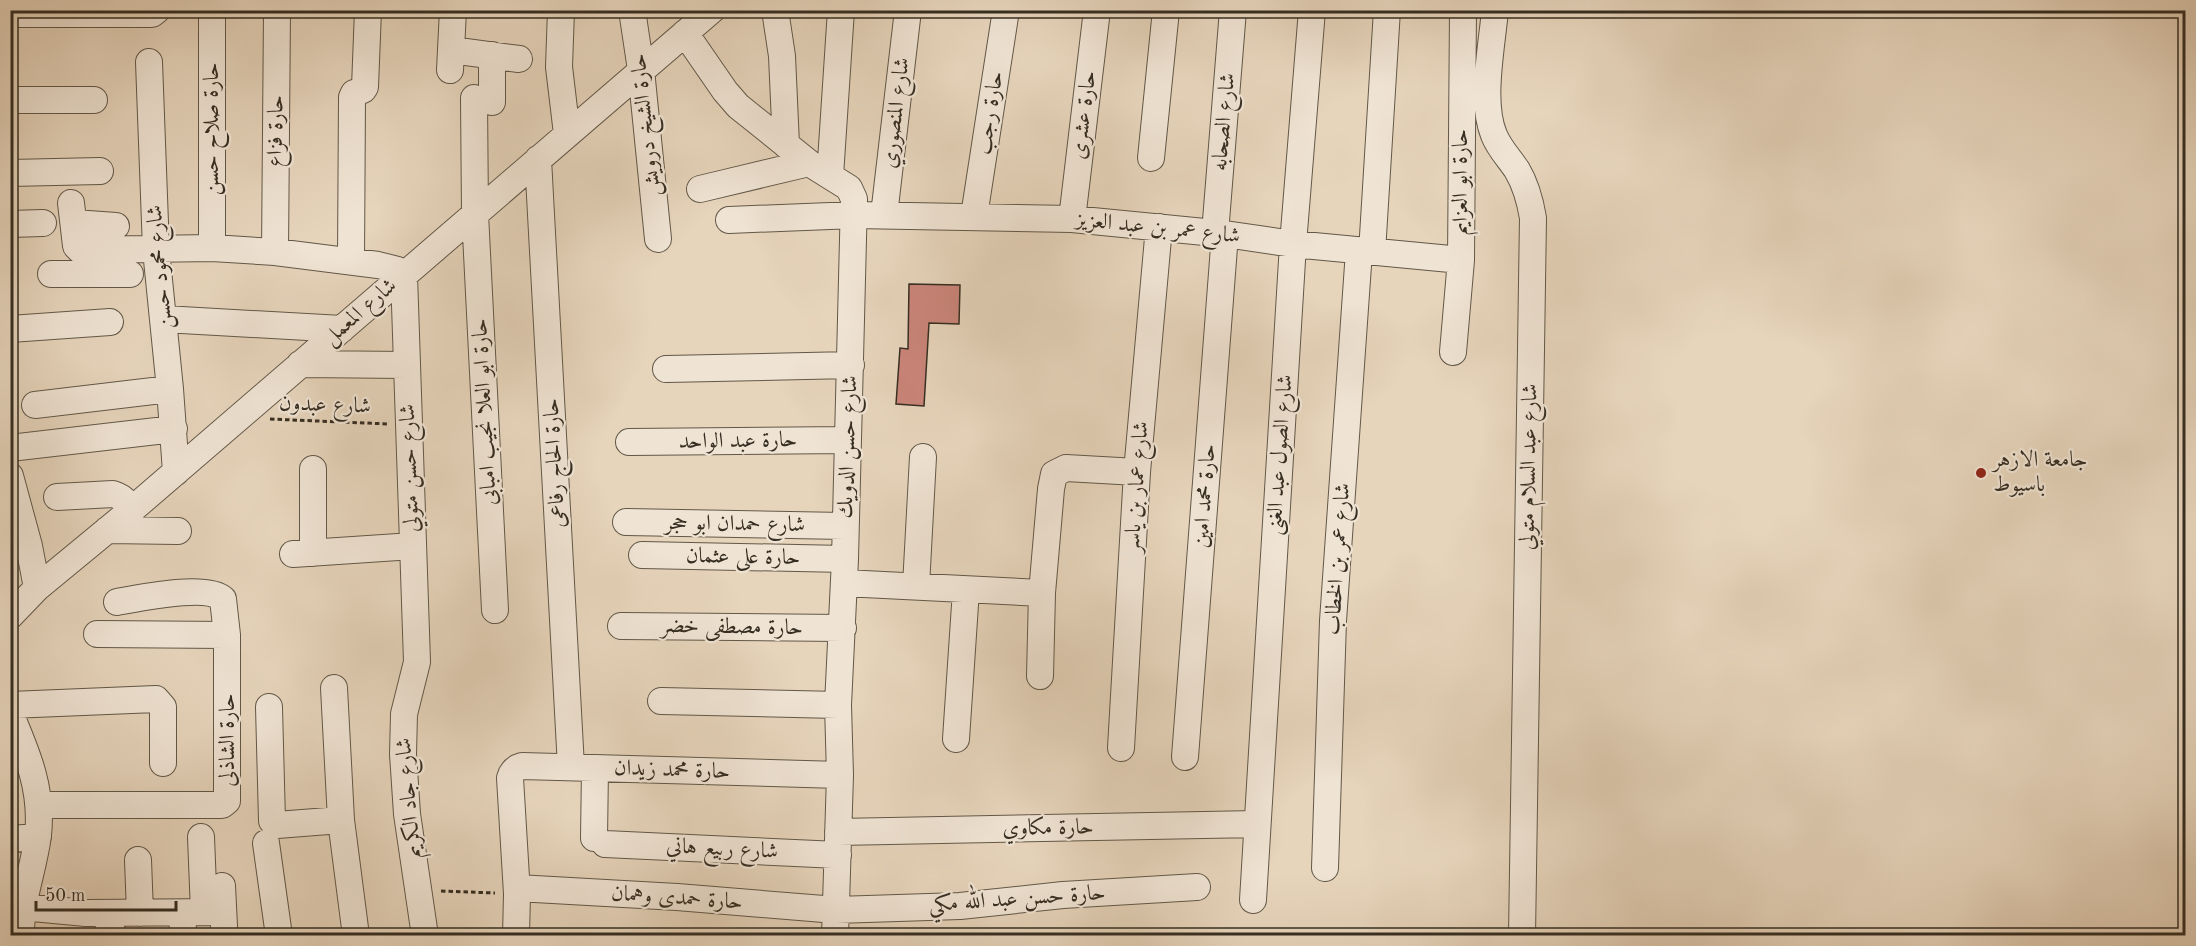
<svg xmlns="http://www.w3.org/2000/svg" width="2196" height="946" viewBox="0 0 2196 946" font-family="'Old Standard TT',Amiri,serif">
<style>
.building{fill:#ca857a;stroke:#362e22;stroke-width:1.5}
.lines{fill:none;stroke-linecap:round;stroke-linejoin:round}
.minor-casing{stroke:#625848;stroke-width:28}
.path{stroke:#362e22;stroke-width:3;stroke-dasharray:4.5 3;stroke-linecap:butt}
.minor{stroke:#efe3d3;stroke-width:26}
.poi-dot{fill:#8f2418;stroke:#efe3d3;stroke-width:2}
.labels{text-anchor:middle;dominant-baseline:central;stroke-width:4.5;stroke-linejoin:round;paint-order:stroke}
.street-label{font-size:22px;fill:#362e22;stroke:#efe3d3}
.poi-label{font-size:22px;fill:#362e22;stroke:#efe3d3;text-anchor:start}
</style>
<rect width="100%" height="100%" fill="#e6d4bb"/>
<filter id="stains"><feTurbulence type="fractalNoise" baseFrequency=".00333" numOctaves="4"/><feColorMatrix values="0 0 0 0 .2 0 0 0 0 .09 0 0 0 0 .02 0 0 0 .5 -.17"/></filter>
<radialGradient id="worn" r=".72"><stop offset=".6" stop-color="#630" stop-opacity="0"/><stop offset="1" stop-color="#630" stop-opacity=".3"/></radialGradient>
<!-- building -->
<path class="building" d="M909,284L960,285L959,324L929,323L924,406L896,404L900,348L908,349Z"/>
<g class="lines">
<defs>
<path id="minor" d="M212,10V248
M561,10L559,67L567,134
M632,10L641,70L658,239
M775,10L782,56L786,145
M1495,10C1492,46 1480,102 1494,135C1499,148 1509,158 1517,170C1526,185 1530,200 1533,218L1522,936
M10,14H152L157,10
M685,33L725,91L738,106L809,163L849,188L854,199L845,559L838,705L840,775L835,936
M451,50L519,59
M492,55V102
M149,62L156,250L170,389L176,472
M450,70L453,10
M474,98L475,214L495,610
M10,100H94
M1151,158L1166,10
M538,159L571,767
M10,173L100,171
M830,176L841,10
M700,189L809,163
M71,203L76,246L80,250L212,248L275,252L378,265L398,270L404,275L417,662L404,714L403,754L407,814L425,936
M884,215L908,10
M974,216L1006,10
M1072,219L1097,10
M729,220L855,215L1072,219L1225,234L1293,244L1461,260
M74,223L116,226
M10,224L43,223
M1215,233L1233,10
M275,252L277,10
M1372,252L1387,10
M351,261L352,97L354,93L363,90L365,87L368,10
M51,274H130
M164,319L342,329
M10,329L110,322
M1453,352L1461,260L1463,10
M300,364L407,365
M666,369L851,365
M35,405L170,389
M629,442L848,440
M10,448L174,429
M313,469V553
M10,476L29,546L37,588
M57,497L113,494C125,498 126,501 128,513
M626,522L845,526
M107,530L178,531
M293,554L413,546
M642,555L845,559
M844,583L1042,593
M916,586L923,457
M10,616L37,588L128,513L712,10
M621,626L843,628
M97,634L227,635
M1040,676L1042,593L1051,489L1054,474L1066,468L1137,472
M334,688L341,820L356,936
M661,701L838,705
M10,705L156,699L163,707V763
M269,707L272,821L277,825L341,820
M10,713C27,753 43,790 38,835C34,869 20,901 21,936
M956,739L966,590
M1121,748L1137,472L1159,227
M1185,757L1225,234
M39,805H222L227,801V635L223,599C207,584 139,598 117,602
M838,832L1257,824
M201,837L204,912
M594,838L595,768
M10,839L38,837
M266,843L279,936
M605,844L838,855
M138,860L140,913
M1325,868L1333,621L1359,251
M222,886L224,926
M517,888L677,897L836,910L960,906L1063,895L1197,887
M1253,900L1293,244L1312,10
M22,907L86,913L223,912
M104,913L114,936
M181,913L184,936
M516,936L517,894L510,778C512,771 515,768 522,766L840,775"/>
</defs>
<!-- minor casing -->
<use href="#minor" class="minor-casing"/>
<!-- path -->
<path class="path" d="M270,419L389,424
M441,891L495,893"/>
<!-- minor -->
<use href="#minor" class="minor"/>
</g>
<!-- markers -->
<circle class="poi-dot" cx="1981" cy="473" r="6"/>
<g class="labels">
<!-- street labels -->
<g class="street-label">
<text transform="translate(896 113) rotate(-83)">شارع المنصوري</text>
<text transform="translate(990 113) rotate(-81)">حارة رجب</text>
<text transform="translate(1084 115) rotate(-83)">حارة عشرى</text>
<text transform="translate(1224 122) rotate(-85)">شارع الصحابه</text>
<text transform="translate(646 125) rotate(-96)">حارة الشيخ درويش</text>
<text transform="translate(212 129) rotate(-90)">حارة صلاح حسن</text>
<text transform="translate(276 131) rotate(-89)">حارة فزاع</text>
<text transform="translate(1461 182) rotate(-90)">حارة ابو العزايم</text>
<text transform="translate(1158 228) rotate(6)">شارع عمر بن عبد العزيز</text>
<text transform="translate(160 267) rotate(-95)">شارع محمود حسن</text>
<text transform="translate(360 312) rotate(-41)">شارع المعمل</text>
<text transform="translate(325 405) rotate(2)">شارع عبدون</text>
<text transform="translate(485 412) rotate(-93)">حارة ابو العلا نجيب امبابى</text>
<text transform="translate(738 441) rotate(-1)">حارة عبد الواحد</text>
<text transform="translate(848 447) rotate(-88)">شارع حسن الدويك</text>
<text transform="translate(1280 455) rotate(-86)">شارع الصول عبد الغنى</text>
<text transform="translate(555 463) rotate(-93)">حارة الحاج رفاعى</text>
<text transform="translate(1529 467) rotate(-89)">شارع عبد السلام متولي</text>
<text transform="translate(410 468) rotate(-92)">شارع حسن متولي</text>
<text transform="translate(1137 487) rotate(-86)">شارع عمار بن ياسر</text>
<text transform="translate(1205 496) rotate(-86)">حارة محمد امين</text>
<text transform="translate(735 524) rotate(1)">شارع حمدان ابو حجر</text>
<text transform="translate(743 557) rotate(1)">حارة على عثمان</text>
<text transform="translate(1338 559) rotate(-86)">شارع عمر بن الخطاب</text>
<text transform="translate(732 627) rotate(1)">حارة مصطفى خضر</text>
<text transform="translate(228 740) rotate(-90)">حارة الشاذلى</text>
<text transform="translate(672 770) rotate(2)">حارة محمد زيدان</text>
<text transform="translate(409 798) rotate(-95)">شارع جاد الكريم</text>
<text transform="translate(1048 828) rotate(-1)">حارة مكاوي</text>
<text transform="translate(722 849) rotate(3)">شارع ربيع هاني</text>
<text transform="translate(677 898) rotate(4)">حارة حمدى وهمان</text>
<text transform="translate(1017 899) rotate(-4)">حارة حسن عبد الله مكي</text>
</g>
<!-- poi labels -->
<g class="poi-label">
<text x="1993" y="460">جامعة الازهر<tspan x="1993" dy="25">باسيوط</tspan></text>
</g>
</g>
<!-- margin -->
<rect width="2196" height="946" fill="none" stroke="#e6d4bb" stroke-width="36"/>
<rect x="12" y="12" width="2172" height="922" fill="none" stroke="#362e22" stroke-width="3"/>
<rect x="18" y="18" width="2160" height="910" fill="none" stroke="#362e22" stroke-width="1.5"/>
<!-- scale -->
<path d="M36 901v9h140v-9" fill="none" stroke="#362e22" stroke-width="3"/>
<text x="45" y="901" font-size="18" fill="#362e22" stroke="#efe3d3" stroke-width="4.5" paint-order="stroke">50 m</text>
<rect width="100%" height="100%" filter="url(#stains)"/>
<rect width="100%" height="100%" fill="url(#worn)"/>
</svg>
